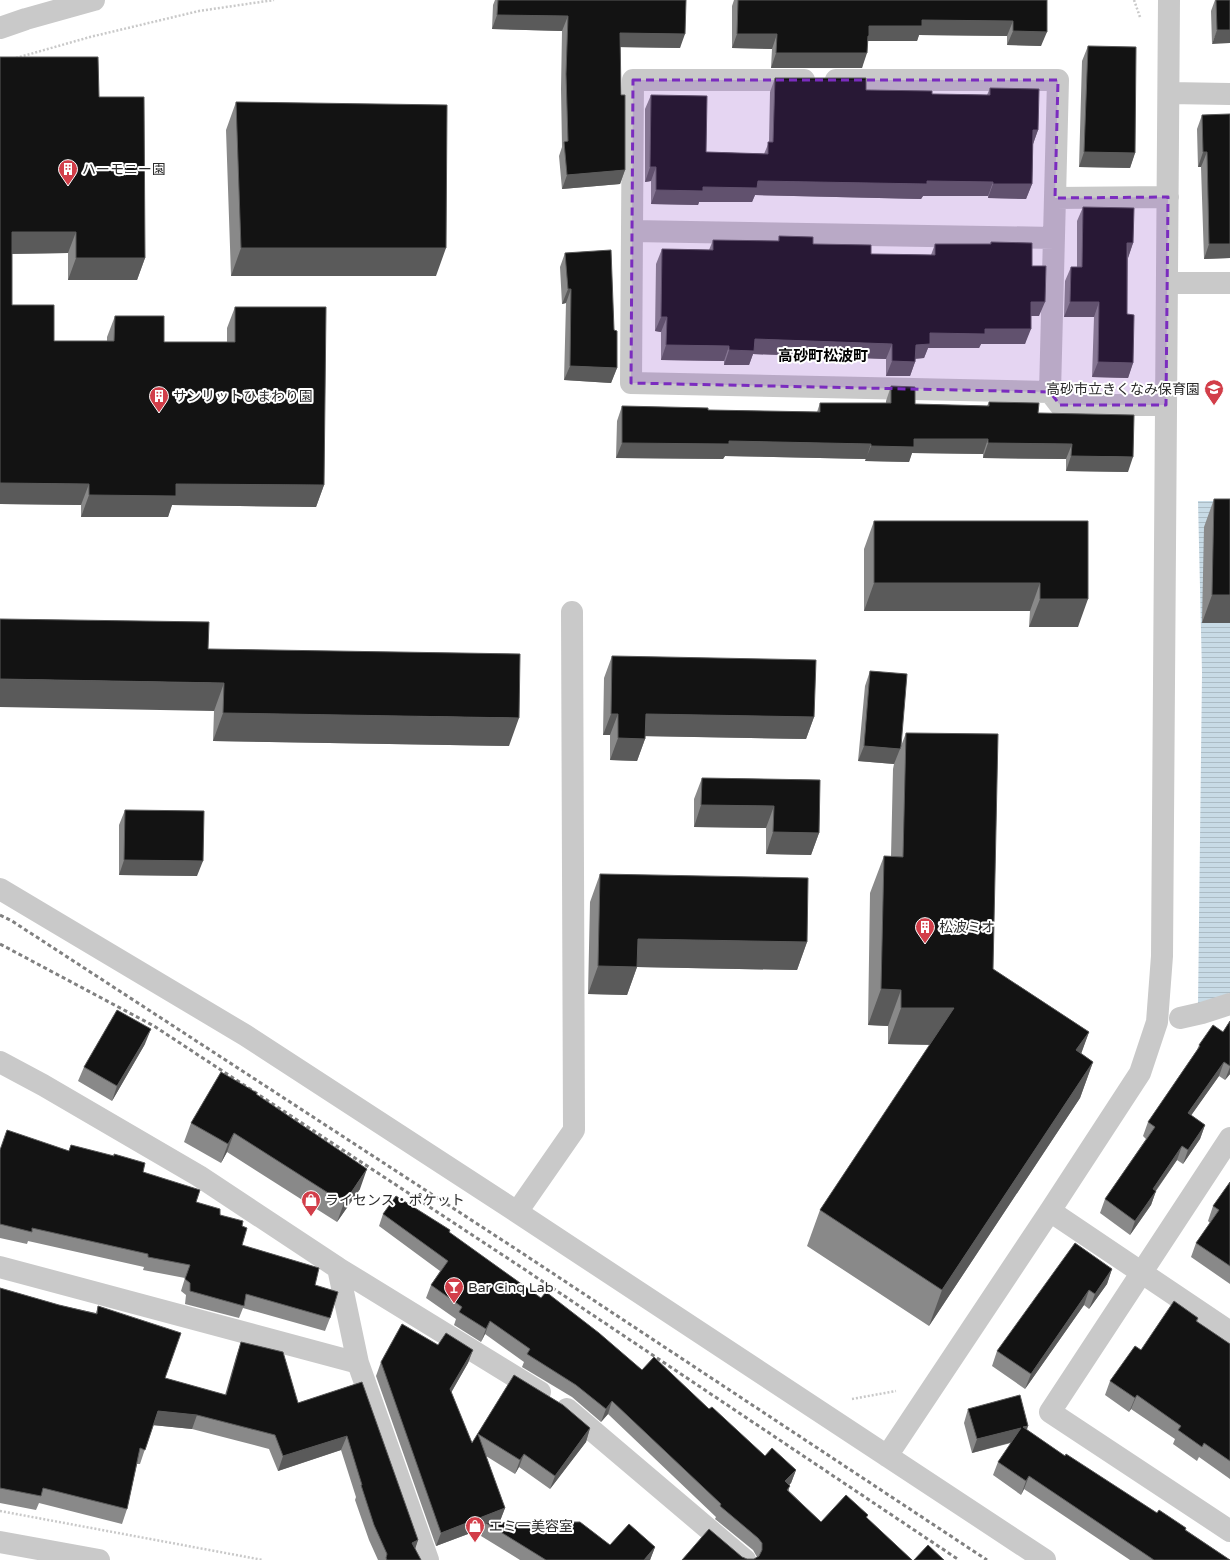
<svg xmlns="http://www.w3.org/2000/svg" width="1230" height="1560" viewBox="0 0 1230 1560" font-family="'Varela Round','Noto Sans JP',sans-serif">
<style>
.water{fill:url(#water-rules)}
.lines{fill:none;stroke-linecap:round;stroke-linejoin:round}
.path{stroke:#c9c9c9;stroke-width:2.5;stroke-dasharray:2 2;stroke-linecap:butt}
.minor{stroke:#c9c9c9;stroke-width:22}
.rail{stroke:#818181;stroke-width:3;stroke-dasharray:4 3;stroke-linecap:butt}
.wall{fill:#898989}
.shaded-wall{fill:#5a5a5a}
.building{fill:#131313;stroke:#5a5a5a}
.marked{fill:#7b2cbf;fill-opacity:0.2;stroke:#7b2cbf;stroke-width:3;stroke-dasharray:8 5;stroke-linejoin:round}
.labels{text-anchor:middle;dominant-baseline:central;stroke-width:4;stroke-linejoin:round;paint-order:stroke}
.poi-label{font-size:14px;fill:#2c2c2c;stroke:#fff;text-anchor:start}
.neighbourhood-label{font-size:15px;font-weight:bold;fill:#000;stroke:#fff}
</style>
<defs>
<pattern id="water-rules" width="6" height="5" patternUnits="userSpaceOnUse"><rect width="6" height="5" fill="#c8dbe6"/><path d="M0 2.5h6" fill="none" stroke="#acbcc5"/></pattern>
</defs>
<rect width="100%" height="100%" fill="#fff"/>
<!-- water -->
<path class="water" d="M1198,501H1230V993L1198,1006L1202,673Z"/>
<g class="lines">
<!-- path -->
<path class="path" d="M1134,0L1140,17H1142
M16,58L90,37L199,11L274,0
M852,1399L896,1391
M0,1511L263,1560"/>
<!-- minor -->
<path class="minor" d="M0,28L26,19L94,0
M804,80H633L631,383L1050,392
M836,80H1058L1050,392L1060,405H1166
M1169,93L1230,94
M1055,198L1168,197
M632,231L1054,238
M1167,283H1230
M0,889L245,1035L517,1212L1045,1560
M1180,1018L1202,1013L1230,1004
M0,1062L43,1085L199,1176L338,1268L540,1392
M1230,1138L1050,1412L1230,1531
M1050,1211L1230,1332
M517,1212L574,1130L572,612
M0,1267L358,1363
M338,1268L358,1363L428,1560
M567,1409L745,1560
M887,1456L1050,1211L1140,1073L1157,1022L1162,956L1169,0
M0,1542L99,1560"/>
<!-- rail -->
<path class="rail" d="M0,915L12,921L522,1253L987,1560
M0,944L154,1026L524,1269L959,1560"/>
</g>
<!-- wall -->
<path class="wall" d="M495,0H686L680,48L620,47L621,95L625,170L620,184L562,189L559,156L562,147L561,89L562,31L492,29L493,5Z
M734,0H1047L1041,46L1007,45V36L919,35L917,41H867L862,68H771L772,49L732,48V6Z
M1215,0H1230L1212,44L1211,11Z
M1088,46L1135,153L1130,168L1079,167L1082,61Z
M0,57L99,97L145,258L137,280H68V253L12,254V305L54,341H107V337L115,316L164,342H227V328L235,307L324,485L316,507L172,505L168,517H81V505L0,504Z
M775,78L866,90L932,94L987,95L990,88L1038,130L1033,144L1032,184L1026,199L988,198V196H923L921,199L755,195L752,202H699L698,205L651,204V181L645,182V109L651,95L706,152L764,154L769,142L770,92Z
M236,102L436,276H231L226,130Z
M1202,115L1230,258L1204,259L1201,167H1198L1197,129Z
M1083,207L1133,243L1128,258L1127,314L1133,363L1128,378L1092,377L1094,317H1064L1065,281L1071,267H1077V221Z
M779,236L813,244L871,254L931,255L935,244H990L991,242L1032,266L1039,316H1031L1025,344H981L979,348H928L924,358L915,359V362L910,376H886V359L753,354L749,365H724V361L661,360V332L655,331L656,264L662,249L709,250L713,240L778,241Z
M565,253L614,330L617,368L611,383L564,380L566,303L562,304L560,267Z
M891,386L915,404L987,406L989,402L1038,413L1128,472L1066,471V459L983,458V454L912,453L909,462L865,461L866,459L725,456L723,459L616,458L617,421L622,406L708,410L817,412L820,403H886V401Z
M1214,499H1230V623H1202L1204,527Z
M874,521H1088L1078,627H1029L1030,611H864V549Z
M208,649L509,746L213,741L214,711Z
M612,656L814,717L806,739L645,736V739L637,761L610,760V735H603L604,678Z
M870,671L901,746L906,733L993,969L1089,1032L1081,1053L1093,1062L1080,1098L929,1326L807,1246L820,1210L930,1045L888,1044V1026L868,1025L870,893L884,856L891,857L893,769L894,764L858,761L865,686Z
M702,778L820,780L819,833L811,855L766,854V828L694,827V799Z
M125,810L197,876L119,875V825Z
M600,874L807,942L797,970L637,967L627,995L588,994L590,902Z
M1230,1021V1074L1225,1080L1219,1076L1191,1115L1205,1125L1200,1139L1183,1164L1177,1160L1156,1191L1151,1205L1130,1235L1100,1213L1105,1199L1146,1139L1143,1136L1148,1122L1197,1050L1199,1045L1223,1032Z
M145,1044L112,1101L78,1081L84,1067Z
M256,1095L360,1189L337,1222L227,1152L221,1163L184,1142L191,1123Z
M71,1145L143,1172L196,1202L242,1226V1245L315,1285L330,1318L325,1331L243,1308L239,1318L185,1304L186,1295L181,1291L185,1278L143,1270L144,1267L28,1241L27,1244L0,1238V1149L69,1151Z
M1230,1182V1284L1191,1257L1196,1243L1210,1223L1208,1221L1213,1206Z
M383,1214L450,1230L449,1233L642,1370L709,1409L765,1456L796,1470L791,1483L789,1485V1491L821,1522L868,1515L867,1518L912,1560H682L742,1557L747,1559H754L757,1557L753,1550L715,1519L716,1517L608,1414L601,1422L572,1397L522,1367L524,1362L485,1334L481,1342L454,1325L456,1319L426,1298L431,1285L440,1271L379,1226Z
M1112,1269L1107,1284L1089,1309L1084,1305L1025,1389L992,1366L997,1351Z
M0,1288L59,1305L96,1313L98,1306L165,1378L225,1395L236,1357L241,1342L298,1403L362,1382L418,1540L415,1549L421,1560H378L369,1540L355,1500L356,1497L341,1450L278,1471L269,1449L192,1429L153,1425L140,1464H137L127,1509L122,1524L39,1503L36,1510L0,1503Z
M1198,1318L1197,1322L1230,1344V1479L1199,1457L1197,1461L1173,1444L1175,1439L1131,1409L1129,1412L1105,1395L1110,1381L1141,1350Z
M438,1345L473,1350L468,1363L451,1393L472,1443L514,1375L590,1428L586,1442L550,1489L519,1467L515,1474L486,1456L505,1508L500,1521L497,1523L610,1545L655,1547L650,1560H520L481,1536L484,1528L436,1546L376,1376L381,1362Z
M968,1409L1027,1430L1065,1456L1157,1513L1186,1530L1230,1560H1130L1024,1489L1021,1495L993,1475L998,1462L1011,1443L972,1453L964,1423Z"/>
<!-- shaded-wall -->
<path class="shaded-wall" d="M497,15L568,16L562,31L492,29Z
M922,20L1013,21L1007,36L919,35L917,41H867L869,26Z
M1217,30H1230V43L1212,44Z
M1013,31L1047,32L1041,46L1007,45Z
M620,33L685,34L680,48L614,47Z
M737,34H777L772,49L732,48Z
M776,53H867L862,68H771Z
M1033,130H1038L1033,144H1028Z
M1084,152L1135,153L1130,168L1079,167Z
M1203,152H1207L1201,167H1198Z
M650,167H656L651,181L645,182Z
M625,170L620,184L562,189L567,175Z
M758,181H927L993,182L988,196H923L921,199L755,195L752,202H699L698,205L651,204L656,190L703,187Z
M993,184H1032L1026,199L988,198Z
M12,232H76L68,253L4,254Z
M1127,243H1133L1128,258Z
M1209,244H1230V258L1204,259Z
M241,248H446L436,276H231Z
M76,258H145L137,280H68Z
M568,289H571L566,303L562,304Z
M1031,302H1045L1039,316H1026Z
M1070,302H1099L1094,317H1064Z
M661,317H667L661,332L655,331Z
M985,329H1031L1025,344H981L979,348H928L924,358L910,359L916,345L930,333Z
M755,339L892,344L886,359L753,354L749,365H724L729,350Z
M666,345L729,346L724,361L661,360Z
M892,361L915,362L910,376H886Z
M1098,362L1133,363L1128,378L1092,377Z
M570,366L617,368L611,383L564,380Z
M914,439H988L983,454L912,453L909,462L865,461L871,446Z
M729,441L871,444L866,459L725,456L723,459L616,458L622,443Z
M988,443L1072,444L1066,459L983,458Z
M1071,456L1133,457L1128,472L1066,471Z
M0,483L89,484L81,505L0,504Z
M176,484L324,485L316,507L172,505L168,517H81L89,495Z
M874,583H1040L1030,611H864Z
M1212,595H1230V623H1202Z
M1040,599H1088L1078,627H1029Z
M0,679L224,683L214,711L0,707Z
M223,713L519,718L509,746L213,741Z
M611,714H618L610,735H603Z
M646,714L814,717L806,739L638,736Z
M618,738L645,739L637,761L610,760Z
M864,746L900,749L894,764L858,761Z
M701,805L774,806L766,828L694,827Z
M773,832L819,833L811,855L766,854Z
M124,860L203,861L197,876L119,875Z
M638,939L807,942L797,970L637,967L627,995L588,994L598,966Z
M881,989L901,990L888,1026L868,1025Z
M901,1008H954L941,1045L888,1044Z
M151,1029L145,1044L112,1101L117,1086Z
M1089,1032L1076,1068V1050Z
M1093,1062L1080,1098L929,1326L942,1290Z
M1224,1062L1219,1076L1183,1127L1188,1113Z
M1230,1067V1074L1225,1080Z
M1205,1125L1200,1139L1183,1164L1188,1150Z
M234,1133L227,1152L221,1163L228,1144Z
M1182,1146L1177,1160L1147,1203L1153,1189Z
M367,1169L360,1189L337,1222L344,1203Z
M1156,1191L1151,1205L1130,1235L1135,1221Z
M1112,1269L1107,1284L1089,1309L1095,1294Z
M1089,1290L1084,1305L1025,1389L1031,1374Z
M490,1321L485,1334L481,1342L486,1329Z
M473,1350L468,1363L445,1403L450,1389Z
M1137,1395L1131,1409L1129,1412L1135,1398Z
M612,1401L608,1414L601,1422L606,1409Z
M158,1411L197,1415L192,1429L152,1425Z
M1028,1426L1024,1440L1023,1427Z
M590,1428L586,1442L550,1489L555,1476Z
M1021,1428L1016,1441L972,1453L977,1439Z
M347,1436L341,1450L278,1471L283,1456Z
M524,1454L519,1467L515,1474L520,1460Z
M796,1470L791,1483L781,1494L785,1481Z
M1029,1476L1024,1489L1021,1495L1026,1481Z
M505,1508L500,1521L490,1525L486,1523L484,1528L436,1546L441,1533Z
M418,1540L413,1555L412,1543Z
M655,1547L650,1560H644Z"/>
<!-- building -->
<path class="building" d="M498,0H686L685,34L620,33L621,95H625V170L567,175L564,142L568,141L566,74L568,16L497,15Z
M738,0H1047V32L1013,31V21L922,20V26H869V36H868L867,53H776L777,34H737Z
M1216,0H1230V30H1217Z
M1088,46L1136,47L1135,153L1084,152Z
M0,57H98L99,97H144L145,258H76V232H12V305H54V341H114L115,316H164V342H235V307H326L324,485L176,484V496L89,495V484L0,483Z
M775,78H866V90L932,91V94L990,95V88L1039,89L1038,130H1033L1032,184H993V182L927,181V184L758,181L757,188L703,187V191L656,190V167H650L651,95L707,96L706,152L768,154V142H773Z
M236,102L447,105L446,248H241Z
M1230,114V244H1209L1207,152H1203L1202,115Z
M1083,207L1134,208L1133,243H1127V314L1134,315L1133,363L1098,362L1099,302H1070L1071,267H1082Z
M779,236L813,237V244L871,245V254L935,255V244H991V242L1032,243V266H1046L1045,302H1031V329H985V334L930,333V344L916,345L915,362L892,361V344L755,339L754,351L729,350V346L666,345L667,317H661L662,249L713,250V240L779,241Z
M611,250L614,330L617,331V368L570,366L571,289H568L565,253Z
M891,386L915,387V404L989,406V402L1039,403L1038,413L1134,415L1133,457L1071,456L1072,444L988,443V439H914V447L871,446V444L729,441V444L622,443V406L708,408V410L820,412V403H891Z
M1214,499H1230V595H1212Z
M874,521H1088V599H1040V583H874Z
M0,619L209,622L208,649L520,654L519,718L223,713L224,683L0,679Z
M612,656L816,660L814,717L646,714L645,739L618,738V714H611Z
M870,671L907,674L901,746L900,749L864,746Z
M906,733L998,734L993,969L1089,1032L1076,1050L1093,1062L942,1290L820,1210L954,1008H901V990L881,989L884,856L903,857Z
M702,778L820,780L819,833L773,832L774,806L701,805Z
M125,810L204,811L203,861L124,860Z
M600,874L808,878L807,942L638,939L637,967L598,966Z
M117,1010L151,1029L117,1086L84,1067Z
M1230,1021V1066L1224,1062L1188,1113L1205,1125L1188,1150L1182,1146L1153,1189L1156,1191L1135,1221L1105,1199L1155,1127L1148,1122L1200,1046L1199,1045L1213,1025L1223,1032Z
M221,1072L257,1093L256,1094L367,1169L344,1203L234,1133L228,1144L191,1123Z
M7,1130L69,1151L71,1145L114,1156V1154L145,1163L143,1172L200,1190L196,1202L220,1209V1215L243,1221L242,1226L247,1228L242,1245L319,1268L315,1285L338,1292L330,1318L246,1294L244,1306L190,1291V1283L185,1279L190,1265L148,1257V1254L32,1228V1232L0,1224V1150Z
M1230,1182V1266L1196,1243L1219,1210L1213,1206Z
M396,1196L450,1230L449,1232L541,1298L546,1292L599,1333L642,1370L654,1357L709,1409L712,1407L765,1456L772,1448L796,1470L785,1481L790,1486L787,1490L821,1522L846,1495L868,1515L866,1517L912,1560H682L709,1529L742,1557L747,1559H754L759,1556L762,1550V1543L758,1538L720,1506L721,1504L612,1401L606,1409L576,1385L527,1354L530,1349L490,1321L486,1329L459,1312L462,1307L431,1285L448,1261L383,1214Z
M1075,1243L1112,1269L1095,1294L1089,1290L1031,1374L997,1351Z
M0,1288L59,1305L97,1314L98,1306L181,1333L165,1378L226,1395L241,1342L283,1352L298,1403L362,1382L418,1540L412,1543L421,1560H387L386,1558L387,1554L374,1525L361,1485H362L347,1436L283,1456L275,1435L197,1415L158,1411L145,1450L140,1448L127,1509L43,1488L41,1496L0,1488Z
M1174,1301L1198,1318L1196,1321L1230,1344V1461L1204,1443L1202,1447L1178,1430L1181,1426L1137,1395L1135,1398L1110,1381L1135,1346L1141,1350Z
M402,1324L438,1345L446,1333L473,1350L450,1389L472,1443L514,1375L563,1405L590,1428L555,1476L524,1454L520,1460L478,1434L505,1508L441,1533L381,1362Z
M1020,1395L1028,1426L1023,1427L1065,1456L1066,1454L1157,1513L1159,1510L1186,1528L1185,1530L1230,1560H1154L1029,1476L1026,1481L998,1462L1021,1428L977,1439L968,1409Z
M580,1522L610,1545L629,1524L655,1547L644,1560H546L486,1523Z
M928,1545L944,1560H914Z"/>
<!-- marked area -->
<path class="marked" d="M633,80H1058L1055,198L1168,197L1166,405H1060L1050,392L631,383Z"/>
<!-- icons -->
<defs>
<symbol id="building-pin" viewBox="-11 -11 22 30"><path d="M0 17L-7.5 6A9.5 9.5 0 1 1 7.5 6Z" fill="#d23e49" stroke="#fff"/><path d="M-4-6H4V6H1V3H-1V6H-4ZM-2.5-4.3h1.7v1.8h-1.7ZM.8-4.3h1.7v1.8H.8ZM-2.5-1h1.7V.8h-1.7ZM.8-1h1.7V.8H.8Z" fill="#fff"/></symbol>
<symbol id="school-pin" viewBox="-11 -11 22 30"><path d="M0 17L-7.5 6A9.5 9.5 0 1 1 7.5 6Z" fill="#d23e49" stroke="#fff"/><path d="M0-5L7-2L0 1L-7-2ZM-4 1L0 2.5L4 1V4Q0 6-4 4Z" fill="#fff"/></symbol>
<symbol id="shop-pin" viewBox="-11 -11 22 30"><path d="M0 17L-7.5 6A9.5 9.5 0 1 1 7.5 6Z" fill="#d23e49" stroke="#fff"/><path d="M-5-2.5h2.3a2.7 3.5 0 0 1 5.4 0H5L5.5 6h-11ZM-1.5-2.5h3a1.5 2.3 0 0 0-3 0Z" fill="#fff"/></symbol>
<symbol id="bar-pin" viewBox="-11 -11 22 30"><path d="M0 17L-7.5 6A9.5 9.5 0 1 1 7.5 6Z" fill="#d23e49" stroke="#fff"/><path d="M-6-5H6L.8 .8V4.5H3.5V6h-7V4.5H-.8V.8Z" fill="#fff"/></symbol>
</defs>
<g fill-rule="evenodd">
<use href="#building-pin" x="57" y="158" width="22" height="30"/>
<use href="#school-pin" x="1203" y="378" width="22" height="30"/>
<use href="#building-pin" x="148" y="385" width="22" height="30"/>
<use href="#building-pin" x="914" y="916" width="22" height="30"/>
<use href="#shop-pin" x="300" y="1189" width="22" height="30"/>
<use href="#bar-pin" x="443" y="1276" width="22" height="30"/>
<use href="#shop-pin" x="464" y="1515" width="22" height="30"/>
</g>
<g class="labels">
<!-- poi labels -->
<g class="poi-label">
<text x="82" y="169">ハーモニー園</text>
<text x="1200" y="389" text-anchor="end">高砂市立きくなみ保育園</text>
<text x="173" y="396">サンリットひまわり園</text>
<text x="939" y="927">松波ミオ</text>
<text x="325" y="1200">ライセンス・ポケット</text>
<text x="468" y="1287">Bar Cinq Lab</text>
<text x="489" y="1526">エミー美容室</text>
</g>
<!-- neighbourhood labels -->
<g class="neighbourhood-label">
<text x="823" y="356">高砂町松波町</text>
</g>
</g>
</svg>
